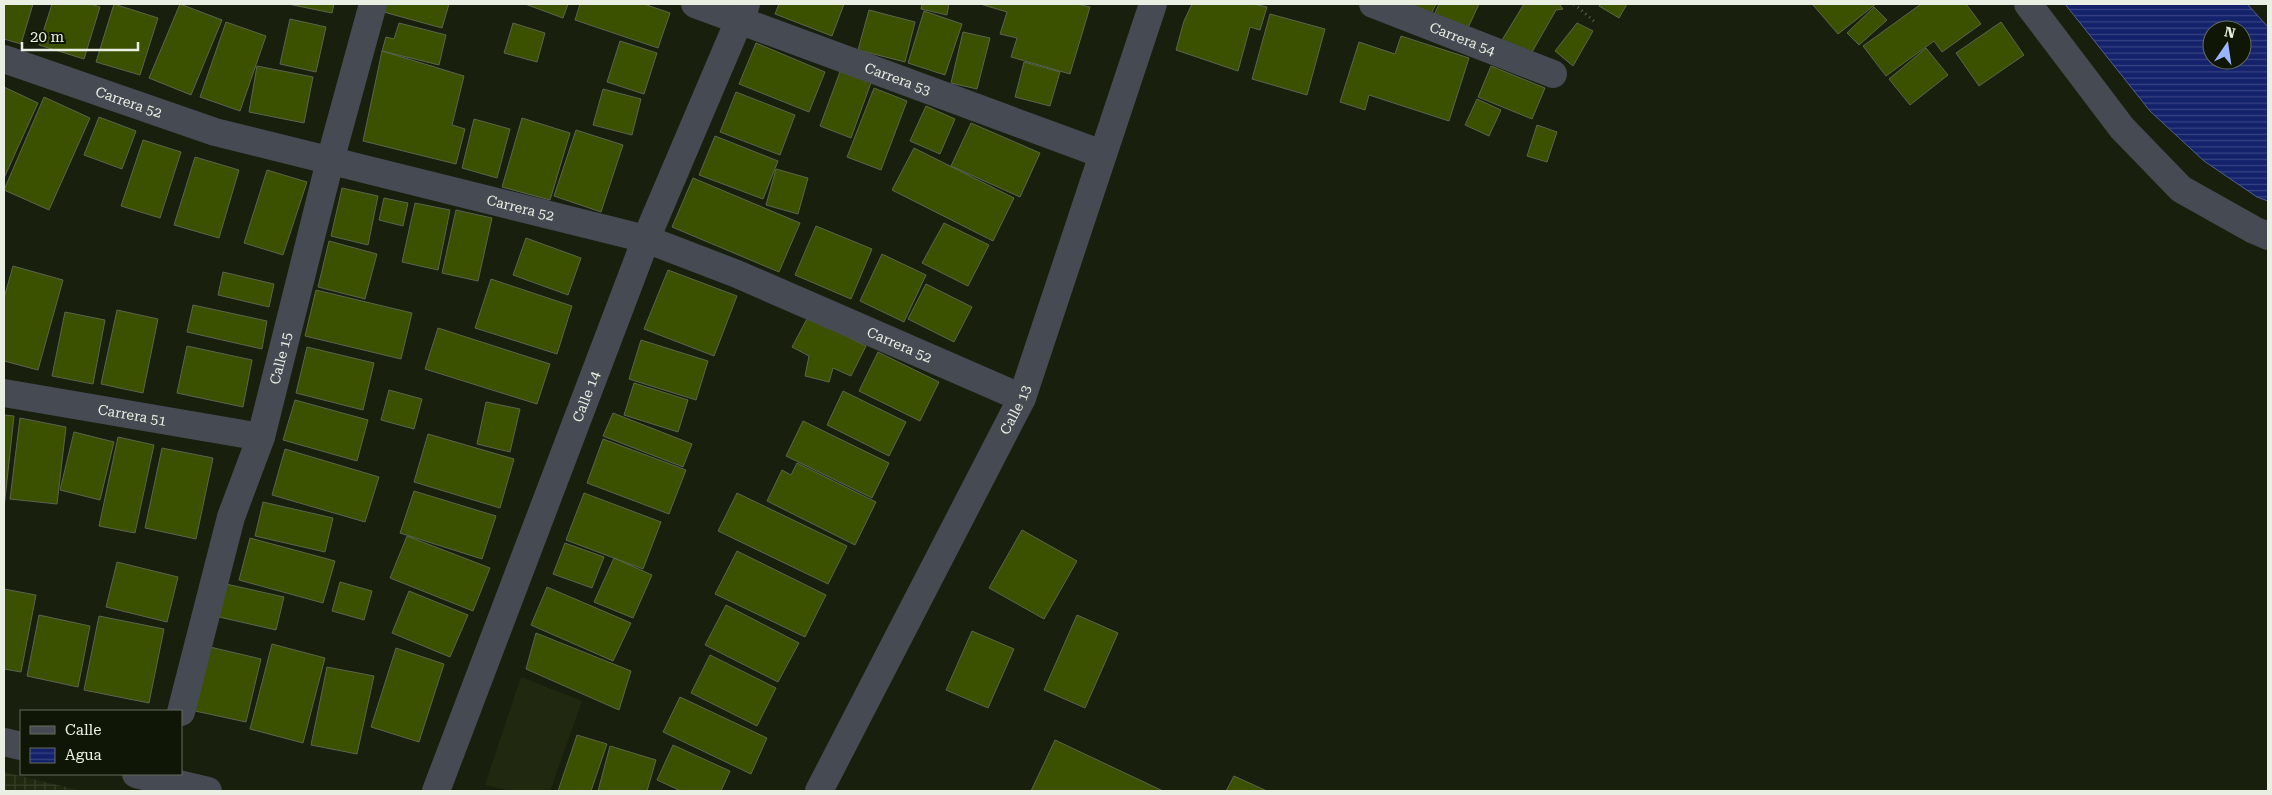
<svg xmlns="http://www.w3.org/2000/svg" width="2272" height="795" viewBox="0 0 2272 795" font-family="'Roboto Serif',serif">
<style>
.built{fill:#202910}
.industrial{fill:url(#industrial-grid)}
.water{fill:url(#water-rules);stroke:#546090;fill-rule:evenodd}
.building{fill:#3b5100;stroke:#5c6450}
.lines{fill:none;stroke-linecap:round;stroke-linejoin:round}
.path{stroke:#616757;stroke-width:3;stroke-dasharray:1 4;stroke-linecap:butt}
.minor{stroke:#464a52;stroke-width:28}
.labels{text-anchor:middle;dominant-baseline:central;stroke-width:4;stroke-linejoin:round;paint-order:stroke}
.street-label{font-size:14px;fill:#eaefe3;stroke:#0f1605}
</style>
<defs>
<pattern id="industrial-grid" width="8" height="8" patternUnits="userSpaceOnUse" patternTransform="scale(1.25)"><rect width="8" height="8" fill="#202910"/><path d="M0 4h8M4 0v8" fill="none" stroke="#363e27"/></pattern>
<pattern id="water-rules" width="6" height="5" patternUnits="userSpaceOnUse" patternTransform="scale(1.25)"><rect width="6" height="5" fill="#14226c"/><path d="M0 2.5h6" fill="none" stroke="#364281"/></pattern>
</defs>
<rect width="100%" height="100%" fill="#181f0d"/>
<!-- built -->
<path class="built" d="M521,677L582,701L550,791H511L485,785Z"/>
<!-- industrial -->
<path class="industrial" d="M4,772L82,791H4Z"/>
<!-- water -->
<path class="water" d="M2065,4H2247L2268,27V201L2257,197L2204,161L2150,111ZM2212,30H2242V60H2212Z"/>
<!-- building -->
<path class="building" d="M4,4H33L21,44L4,39Z
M52,4H90L100,7L84,59L39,45Z
M114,4L158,18L140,75L96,62Z
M180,4L222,20L191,95L149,78Z
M288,4H334L332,13Z
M382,4H449L442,28L380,11Z
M525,4H568L563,18Z
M580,4H644L670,13L658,48L575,20Z
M779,4H844L832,36L775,14Z
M922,4H949L947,15L921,9Z
M980,4H1077L1090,7L1070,74L1011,57L1017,38L1000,34L1007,12Z
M1192,4H1253L1267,7L1260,30L1250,27L1238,71L1176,50L1184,21Z
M1409,4H1436L1431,14Z
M1439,4H1479L1467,30L1434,15Z
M1524,4H1559L1563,9L1556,10L1528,59L1499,45Z
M1600,4H1627L1619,18L1599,6Z
M1814,4H1876L1838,34L1813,5Z
M1921,4H1966L1981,24L1942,52L1934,41L1886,76L1863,46Z
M1874,7L1887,20L1859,45L1847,33Z
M869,10L915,22L905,62L858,50Z
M924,11L962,24L945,75L908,63Z
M1270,14L1325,29L1307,95L1252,79Z
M290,19L326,27L316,72L280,64Z
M226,22L266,36L240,111L200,97Z
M2001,22L2024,55L1979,86L1956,53Z
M399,23L446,35L439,65L382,51L386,37L394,39Z
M513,23L545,33L537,62L504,53Z
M1577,23L1593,31L1573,66L1555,51Z
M963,32L990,38L977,89L951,83Z
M1401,36L1469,58L1449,121L1369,95L1365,110L1340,102L1359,42L1395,54Z
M620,41L657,53L644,94L607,82Z
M756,43L825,72L809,112L739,84Z
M1926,48L1948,75L1910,105L1889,79Z
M382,51L464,76L452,125L465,129L456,164L363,141Z
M1024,62L1060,72L1050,106L1015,97Z
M257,66L313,77L304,123L249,112Z
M1491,66L1545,88L1532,119L1478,97Z
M841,69L872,80L851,138L820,126Z
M4,87L38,103L4,178Z
M874,88L907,101L881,170L847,157Z
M603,89L641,99L632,135L593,125Z
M736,92L795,115L780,155L720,132Z
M44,97L90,118L49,210L4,190Z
M1477,99L1501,110L1489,136L1465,125Z
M926,106L955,119L940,154L910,141Z
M99,117L136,131L122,169L84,155Z
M522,118L570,133L550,200L502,187Z
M474,119L510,129L497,178L462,168Z
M971,123L1040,153L1020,197L951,166Z
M1537,125L1557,132L1547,162L1527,156Z
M576,130L623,145L601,212L554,196Z
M715,136L778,161L763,199L699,175Z
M143,140L181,152L160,218L121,206Z
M914,148L1014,198L993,241L892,190Z
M195,157L239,170L219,238L174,225Z
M776,169L808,178L798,214L766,205Z
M267,170L307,182L283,255L244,243Z
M693,178L800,223L779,272L672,227Z
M342,188L378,196L368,245L331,236Z
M384,198L408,203L403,226L379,220Z
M415,203L450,210L438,270L402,262Z
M456,210L492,218L478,281L442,273Z
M944,223L989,245L968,286L922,263Z
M816,226L872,249L851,299L795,275Z
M526,238L581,258L568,295L513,275Z
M329,241L377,254L365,299L318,287Z
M882,254L926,275L904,322L860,301Z
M13,266L63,280L38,370L4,361V298Z
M668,270L737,296L714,356L644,329Z
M223,272L274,284L269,307L218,295Z
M491,279L572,306L557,354L475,328Z
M926,284L972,307L954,342L908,319Z
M316,290L412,313L401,359L305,336Z
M193,305L267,321L262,349L187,332Z
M117,310L158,319L143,393L101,384Z
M65,312L105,320L93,384L52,376Z
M808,317L866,346L851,376L833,368L829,382L805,376L809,356L792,347Z
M438,328L550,364L537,404L425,369Z
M641,340L708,361L696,400L629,379Z
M187,346L252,360L243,407L177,393Z
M307,347L374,363L363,410L296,393Z
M878,352L939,382L920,421L859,391Z
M634,383L688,400L678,432L624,415Z
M389,390L422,399L414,429L381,420Z
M843,391L906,422L889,456L827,425Z
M295,400L368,420L357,461L283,440Z
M486,402L520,409L510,452L477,444Z
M613,413L692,444L683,467L603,436Z
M4,415L14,416L4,508Z
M20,418L66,427L57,504L10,499Z
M803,421L889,463L872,498L786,456Z
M74,432L114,442L100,500L60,490Z
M428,434L514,459L500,508L414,482Z
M118,437L154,445L135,533L99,526Z
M603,439L686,470L669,514L587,483Z
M162,448L213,458L196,539L145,528Z
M285,449L379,477L365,522L272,495Z
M797,463L876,502L855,545L767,501L782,470L791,475Z
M414,491L496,516L482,559L400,533Z
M584,493L661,522L643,569L566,540Z
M737,493L847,546L828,584L718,531Z
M263,502L333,518L325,552L255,536Z
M1022,530L1077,561L1044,619L989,588Z
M407,536L490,568L473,611L390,578Z
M250,538L335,561L323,603L239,580Z
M565,543L604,557L592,588L553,574Z
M737,551L826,595L805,637L715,594Z
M614,558L652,575L633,618L594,602Z
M117,562L178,577L167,622L106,607Z
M340,582L372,591L364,620L332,611Z
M226,584L284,597L276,630L219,617Z
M547,587L631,623L613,661L531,625Z
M4,589L36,595L21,672L4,669Z
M409,591L468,615L450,657L392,633Z
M726,605L799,643L778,682L705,645Z
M39,615L90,626L78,687L27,676Z
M1077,615L1118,633L1085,708L1044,690Z
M99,616L164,629L149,703L84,690Z
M972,631L1014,649L988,708L946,690Z
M536,633L631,671L619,710L526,669Z
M272,644L325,658L303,743L250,729Z
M210,647L261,659L246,722L195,711Z
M396,648L444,664L419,742L371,727Z
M710,655L776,688L757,726L691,693Z
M327,667L374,676L357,754L311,745Z
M680,697L767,738L751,774L663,732Z
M577,735L607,744L591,791H558Z
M1055,740L1163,791H1031Z
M673,745L730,771L721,791H681L657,780Z
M610,746L656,760L647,791H598Z
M1234,776L1267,791H1226Z"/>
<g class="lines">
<!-- path -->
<path class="path" d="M1574,4L1595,22"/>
<!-- minor -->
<g class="minor">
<path id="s1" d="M695,4L1102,154"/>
<path id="s2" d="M1373,4L1553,74"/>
<path d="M2028,4L2122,128L2181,189L2254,230L2268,236"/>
<path id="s3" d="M4,59L215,132L646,239L737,274L1022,398"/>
<path id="s4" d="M4,393L261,437"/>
<path id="s5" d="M181,712L231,517L261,437L330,161L373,4"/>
<path d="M4,742L21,746"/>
<path d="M136,774L208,791"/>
<path id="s6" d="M436,791L646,239L746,4"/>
<path id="s7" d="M819,791L1022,398L1153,4"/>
</g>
</g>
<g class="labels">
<!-- street labels -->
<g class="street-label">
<text stroke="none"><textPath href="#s2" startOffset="96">Carrera 54</textPath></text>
<text stroke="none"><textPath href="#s1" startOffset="216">Carrera 53</textPath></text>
<text stroke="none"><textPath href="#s3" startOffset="132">Carrera 52</textPath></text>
<text stroke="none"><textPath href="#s3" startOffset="538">Carrera 52</textPath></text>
<text stroke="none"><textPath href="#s3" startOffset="942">Carrera 52</textPath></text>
<text stroke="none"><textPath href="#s5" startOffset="368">Calle 15</textPath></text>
<text stroke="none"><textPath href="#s6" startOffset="422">Calle 14</textPath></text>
<text stroke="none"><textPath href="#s7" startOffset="429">Calle 13</textPath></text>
<text stroke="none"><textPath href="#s4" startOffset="130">Carrera 51</textPath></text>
</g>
</g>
<!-- border -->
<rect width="2272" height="795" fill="none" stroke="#eaefe3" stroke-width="10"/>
<!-- legend -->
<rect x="20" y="710" width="162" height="65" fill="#0f1605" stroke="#676d5e"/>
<rect x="30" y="726" width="25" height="8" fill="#464a52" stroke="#676d5e"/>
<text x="65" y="735" font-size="15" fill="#eaefe3">Calle</text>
<rect x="30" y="748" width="25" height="15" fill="url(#water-rules)" stroke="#676d5e"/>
<text x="65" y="760" font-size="15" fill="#eaefe3">Agua</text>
<!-- north arrow -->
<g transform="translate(2227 45) rotate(13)"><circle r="24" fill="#0f1605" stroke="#676d5e"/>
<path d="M0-4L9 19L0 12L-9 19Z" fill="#9ab5fd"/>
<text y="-8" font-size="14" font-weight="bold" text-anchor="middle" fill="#eaefe3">N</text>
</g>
<!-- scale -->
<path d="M22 42v8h116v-8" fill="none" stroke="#eaefe3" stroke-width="2.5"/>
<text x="30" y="42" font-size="15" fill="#eaefe3" stroke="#0f1605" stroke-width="4" paint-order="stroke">20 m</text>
</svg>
